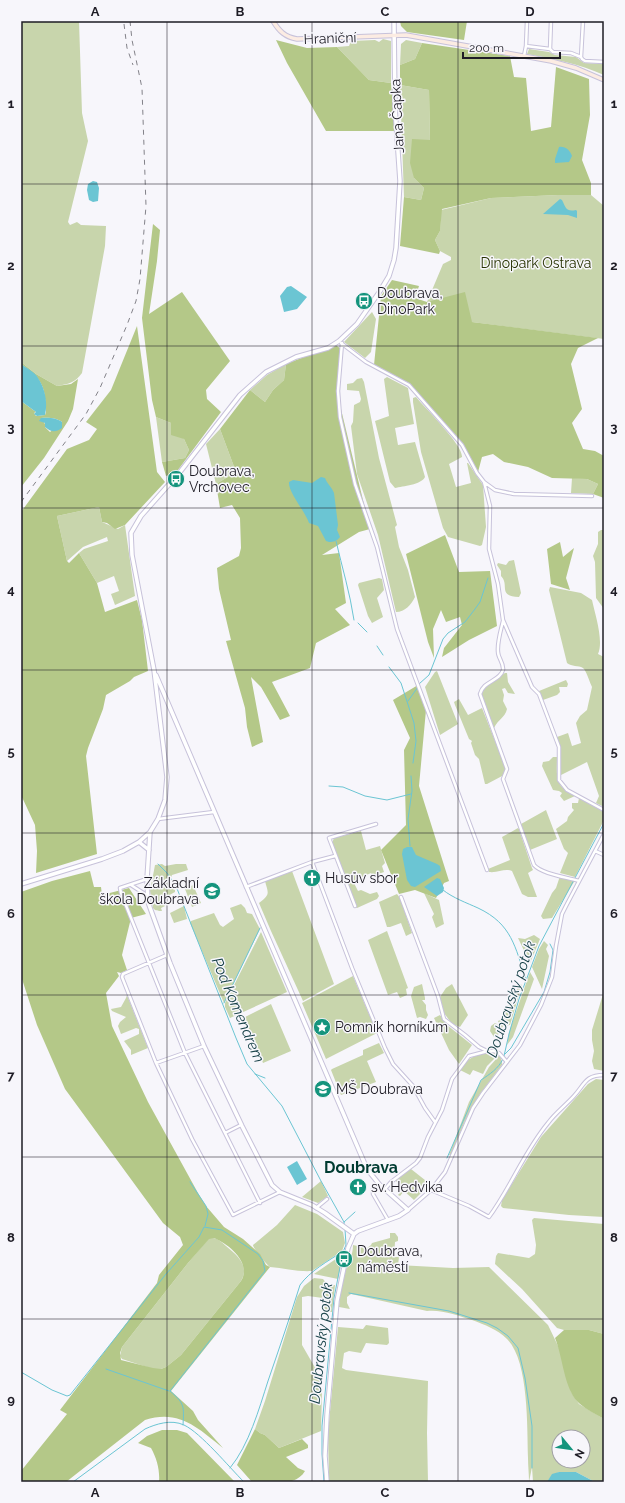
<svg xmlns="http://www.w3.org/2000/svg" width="625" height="1503" viewBox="0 0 625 1503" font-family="Raleway,sans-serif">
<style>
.green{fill:#c8d5ac;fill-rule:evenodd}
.forest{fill:#b4c888;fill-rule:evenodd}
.water{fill:#6bc5d3}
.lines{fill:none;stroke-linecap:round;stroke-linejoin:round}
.stream{stroke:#6bc5d3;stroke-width:1}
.minor-casing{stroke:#c7c2da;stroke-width:4.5}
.tertiary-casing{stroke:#c7c2da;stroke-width:5.5}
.secondary-casing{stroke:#c7c2da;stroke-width:5.5}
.minor{stroke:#fff;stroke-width:2.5}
.tertiary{stroke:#fff;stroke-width:3.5}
.secondary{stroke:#fcece3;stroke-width:3.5}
.rail{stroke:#838289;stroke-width:1;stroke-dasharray:5 5;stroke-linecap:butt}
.grid{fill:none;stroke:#1e1c25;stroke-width:1;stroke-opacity:0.55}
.labels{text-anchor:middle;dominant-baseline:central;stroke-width:3;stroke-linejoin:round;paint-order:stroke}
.street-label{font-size:14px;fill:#1e1c25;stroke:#f7f6fb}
.park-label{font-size:14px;fill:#273201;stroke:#f7f6fb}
.poi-label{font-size:14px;fill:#1e1c25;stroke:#f7f6fb;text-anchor:start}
.water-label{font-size:15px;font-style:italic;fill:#174148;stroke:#f7f6fb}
.quarter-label{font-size:16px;font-weight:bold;fill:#003b31;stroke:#f7f6fb}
.neatline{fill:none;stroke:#1e1c25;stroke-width:1.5}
.grid-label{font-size:13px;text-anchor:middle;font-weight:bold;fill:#1e1c25}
</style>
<rect width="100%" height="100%" fill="#f7f6fb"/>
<!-- green -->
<path class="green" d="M21,21H79L82,113L88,141L68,222L70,225L77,222L81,225L106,226L105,246L82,373C75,383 68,384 57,386L36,374L21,362Z
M383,39L391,41V83L369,80L337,47L349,46L351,41L375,40L379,42Z
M406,40L422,43L415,59L400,65L401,44Z
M529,49L549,52L555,55L576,57L584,63L604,64V75C580,64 553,59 527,54Z
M400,85L429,90L430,141L414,178L424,188L421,200L404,197Z
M558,195H591L604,206V339L472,322L427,302L443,264L451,260V257L440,251L435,240L440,231L441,210L491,198Z
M372,312L376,319L371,352L365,358L344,342Z
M286,364L284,380L273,390L265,402L250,390L267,375Z
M387,377L408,388L414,424L395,428L398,445L415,442L425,477C421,485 403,486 395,488L390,482L375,421L389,416L384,379Z
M362,378L364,382L379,458L397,525L395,527L399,547L408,570L415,597C411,605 405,612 396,612L378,535L357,474L351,426L353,422L354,405L360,402L361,399L359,391L347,390V384L353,383L357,379Z
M416,397C425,408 463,445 462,457L449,464L456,487L471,483L467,463H468L483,485L486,527L482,545L480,546L448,537L443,528L421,452L413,402V398Z
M156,417L171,423L184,439L189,450L185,458L162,462Z
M220,429L236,472L216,484L206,444Z
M572,478L587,479L598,484L593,494L571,493Z
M99,507L102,522L118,529L125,525L135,596L115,605L111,594L119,591L114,576L97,583L79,553L84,549L108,541L107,537L83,547L67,561L57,516Z
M601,530H604V609L596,598L595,562L593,556L598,544V532Z
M514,560L521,593L519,597C497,596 510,585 501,576V571L497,565L498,563L506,565L509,561Z
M379,578L382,579L384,590L377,598L383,617L372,623L368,616L358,585L359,583Z
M550,587L581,593L592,600C595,614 604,641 598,654L604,657V807L596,803L599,796L587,762L561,775V750L557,737L568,733L572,746L581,743L576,723L580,716L587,710L592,687C590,683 586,670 583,668C578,665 572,667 567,663L549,590Z
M437,671L458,724L440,735L425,687L435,672Z
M505,673H507L508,682L515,694L508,693L505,688L502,689L504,695L503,701L507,709C505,718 498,719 494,728L481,694L483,688Z
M566,680L568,684L567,687H559L560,692L557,695L543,700L539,691Z
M459,699L468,715L482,708L505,766L506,770L504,775L487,784H485L479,759L475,755L471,743L472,741L469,739L455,705L454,702Z
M553,757H557C557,777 554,786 575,796L564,801L560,796L562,793L559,791L553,790L542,766L543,762L549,761Z
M579,798L604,812V820L575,877L560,873L568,853L564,849L556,829L567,821L568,817L574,810L572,808V803H578Z
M546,810L557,839L530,850L521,824Z
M518,828L519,829L532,868L533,870L528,873L537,897H528L522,894L512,871C504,868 499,873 489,872L488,869L510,860L502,837Z
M361,831L366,850L380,846L385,863L382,866L384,872L372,876L371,873L353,881L358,891L361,890L370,894L377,892L379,896L377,899L357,908L355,907L332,843L334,838Z
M162,864L165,866L176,864H186L188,870L172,875L168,885L175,890V892L162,899L165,906L161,908L162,911C159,911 155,911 153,908L150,891L155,865Z
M292,871L334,984L303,1001L271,931L259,903C271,894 268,893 265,881Z
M560,876L574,880V882L552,918L543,919L541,916L552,893L556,888Z
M193,885L201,903L192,907L185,889Z
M424,893L439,900L444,924L436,928L432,917L434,914Z
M397,894L400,898L412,933L406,936L401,923L390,927H387L379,902Z
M241,904L245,908L247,913L252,914L260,929L224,1003L190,923L191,921L214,913L220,925L223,927L234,919L230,908Z
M184,906L187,919L174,923L170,913Z
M387,931L408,988L406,989L407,995L400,998L397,992L388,995L368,940Z
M261,932L287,992L230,1018L225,1007V1003Z
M534,935L540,939L530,963L518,938L525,939Z
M544,941L548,945L546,949L549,956L542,989L532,967L539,949Z
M530,972L534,979L513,1037L507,1045L509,1032Z
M353,976L377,1033L326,1059L302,1003Z
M422,984L425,998V1000H422L426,1005V1010L428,1015L426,1019L420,1017L417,1018L411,996L414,987Z
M452,984L468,1015L460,1027L452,1024L444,1013L440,997L446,988Z
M520,984L522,985L510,1025L503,1026L498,1035L494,1037L490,1031L491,1026L495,1023L499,1025L498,1021L502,1019L504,1020L502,1015Z
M604,991V1071L594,1069L592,1061L594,1051L592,1040V1030Z
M127,995L148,1048L131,1055V1050L124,1041L139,1034V1029L136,1028L121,1034L118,1026L120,1022L126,1017L112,1011L111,1009L121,1007L126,998Z
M271,1004L291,1051L263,1063L243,1018Z
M440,1015L447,1025L472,1045L459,1064L449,1050L434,1018Z
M379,1043L384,1053L367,1061L376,1082L341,1095L331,1070L332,1069L363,1055V1050Z
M492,1051C498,1054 503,1058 502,1065L480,1094L465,1121L451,1155H449L469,1102L489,1067L498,1057L497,1056L487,1066L483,1074L473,1070L470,1075L460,1070C466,1058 479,1053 492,1051Z
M596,1079L604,1080V1217L569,1215L503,1208L501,1206L502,1200L541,1137L588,1084Z
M411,1169L430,1184L414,1200L404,1191L400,1196L398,1195L402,1190L400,1189L402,1187L395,1180Z
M321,1181L328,1196L318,1203L302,1197Z
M295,1205L317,1214L343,1232L345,1243L342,1251L312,1271C298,1272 284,1268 270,1267C267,1265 253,1248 253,1245L277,1225Z
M534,1218L604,1224V1334L589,1330H564L557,1328L522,1289L495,1264L496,1256L498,1253L529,1258L535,1254L536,1245L532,1220Z
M390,1233H395L398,1237V1241L395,1242L394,1257H399L398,1265L453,1268L489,1267L548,1325L559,1348L571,1392L579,1404L604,1419V1482H595L576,1472H559L551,1477L547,1482H544L543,1481L533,1482L532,1467L529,1482C529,1474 528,1466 528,1458C527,1427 529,1361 507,1339C497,1329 485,1325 472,1320C460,1316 440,1309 427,1311L351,1294L347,1297V1303L350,1309L339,1307C340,1293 343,1280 347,1266C350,1259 353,1254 353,1245L367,1248L371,1245L372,1243L390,1238ZM559,1437H583V1461H559Z
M209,1238C217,1237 221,1242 226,1246C237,1255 250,1266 241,1281L181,1355L166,1367L161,1369H153L122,1359L120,1356L122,1347L188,1263Z
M343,1254L338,1279L314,1274Z
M314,1278L323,1279L327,1284L331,1286L333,1285H335L332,1312H329L328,1308L327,1312L324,1313L325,1300L323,1298L308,1296L302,1297V1345L317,1371L322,1390L321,1431L279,1448L265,1435L260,1433L255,1429L265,1401L297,1297L304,1286Z
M366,1325L388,1328L389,1343L387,1345L366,1343L361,1353L349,1351L344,1353L342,1368L346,1370L428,1381L427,1433L428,1482H329L328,1433L338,1327L363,1329Z"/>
<!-- forest -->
<path class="forest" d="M400,21H467L464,40L407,32L401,26Z
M276,40L307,48L337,47L369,80L391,83L395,131H326L287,63Z
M422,43L510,56L514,77L526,78L531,131L551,127L556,67L589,79L590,115L582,160L591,183V195H558L491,198L442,209L440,231L435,240L440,251L439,254L400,246L404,197L421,200L424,188L414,178L410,163L412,139L430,140L429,90L400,85V65L415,59Z
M153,224L160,230L157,261L149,314L182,292L230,361L206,390L207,399L221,412L175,474L166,476L162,462L185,458L189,450L184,439L171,435V423L156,417L152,400L142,318Z
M392,280L419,286L415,298L427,302L465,292L472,322L598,338L578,348L571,364L582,409L572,423L583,449L595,451L604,456V498L593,494L598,484L587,479L552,478L528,467L504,462L493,454L482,457L478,472L464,448L409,383L374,365L381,296Z
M137,326L157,472L165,482L125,525L115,529L107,523L102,522L99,507L57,516L67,561L69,563L79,553L97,583L105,612L137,600L142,620L148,671L134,677L130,681L106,695L103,709L88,748L86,756L97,854L36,873L37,851L35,825L21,795V512L67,449L89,440L97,429L86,422L111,390Z
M335,345L340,348V405L370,529L359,532L322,555L339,553L346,603L335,609L350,625L316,643L310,668L272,682L290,716L280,720L261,687L251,677L263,742L252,747L247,727L245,708L226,641L231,640L219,589L217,568L239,556L241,548L240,518L232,505L220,508L216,484L236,472L220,429L250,390L265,402L273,390L284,380L286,364Z
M21,362L36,374L57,386L71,384L78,379L73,409L68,421L44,458L21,487V401L36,412L34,413L36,416L45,415L46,412C45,386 43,380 21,364ZM41,418C48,417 58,418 62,422L50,432L45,427V424Z
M445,535L459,572L490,571L497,626L469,640L442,657L444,648L462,625L460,617L446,622L441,610L433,629L434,658L428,642L406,554Z
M560,542L563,557L574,548L566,578L570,590L551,584L547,549Z
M418,685L426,710L419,786L449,881L444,883L436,898L415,890L399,894L381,850L406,825L404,750L410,738L393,700Z
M90,871L94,887H101L102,895L129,888L146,914L131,918L122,955L127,970L121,973L117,972L119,976L106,993L112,1026L148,1102L198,1193L206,1206L224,1227L243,1239L260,1254L266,1265L270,1267L171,1391L193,1411L198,1420L223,1448C198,1428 179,1409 145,1420L66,1482H21V1471L67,1414L60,1410L157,1283L159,1275L183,1245L180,1237L163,1223L65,1089L37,1025L21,976V892L52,881ZM214,1238C229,1244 252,1263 241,1281L181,1355L166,1367L161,1369L153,1368L121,1360L120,1353L122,1347L188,1263L209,1239Z
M564,1330H589L604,1334V1419C596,1414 587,1410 580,1404C564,1391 563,1357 555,1338Z
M255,1429L260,1433L265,1435L279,1448L302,1439L308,1445V1448L286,1457L298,1468L305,1471C295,1488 269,1482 252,1482L237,1465Z
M162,1430H177L187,1433L235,1482H159C160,1470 157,1459 151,1448L138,1443L147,1436Z"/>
<!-- water -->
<path class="water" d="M559,147C565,146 570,150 572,156L569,162L555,163V159Z
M93,181L97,182L99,188L98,201L93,202L89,200L87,190L88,184Z
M560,199L562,200C566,208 566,212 576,210L577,211V218L568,215L543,214Z
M291,286L307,297L297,309L284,312L280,296L287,287Z
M21,364C26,368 35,372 38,378C45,388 48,403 45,415L37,416L34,414L36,412L21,401Z
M41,418C48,417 58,418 62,422V428C55,433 51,432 45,427V423L39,421Z
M321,477L325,478C327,484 332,487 334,493L338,525L337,530L340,537C337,541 334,542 329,542L326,541L318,526L309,523C305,511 288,492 289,482L293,480L312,483Z
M407,847H412L416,855L437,864L440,866L441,871L415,887L411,886L407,880L402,854L403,849Z
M437,878L440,879L444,888L443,892L437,896L424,887Z
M297,1161L307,1179L297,1185L287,1167Z
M559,1472H576L595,1482H547L552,1474Z"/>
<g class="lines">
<!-- stream -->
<path class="stream" d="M336,541C342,567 350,593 354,620
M358,623L367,632
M377,646L383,655
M389,667L401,683L414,723L416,741L413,763
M419,684L429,675L443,639L448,633L465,622L475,609L480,602L488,578
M408,701L418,687
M329,786L343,787L365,796L387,800L411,794
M410,846L408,819L412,791L411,776
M158,864L167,873L176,886L236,1038L247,1064L282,1106L321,1181L344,1222
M443,890C453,898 467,903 478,908C512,924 515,947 526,979
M224,1003L260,928
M505,1054L511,1048L544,992L550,972L553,950L550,944
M504,1056L509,1034L519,999L539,946L604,823
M255,1074L265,1078
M447,1158L481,1080C490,1074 498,1069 503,1059
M190,1182L206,1206L208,1214L205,1226
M344,1225V1222L355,1212
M349,1293L449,1311L487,1323L497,1328L508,1336L518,1348L525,1378L532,1426V1468
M106,1369L169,1391
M21,1372L52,1390L67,1396L70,1395L166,1274L199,1237L204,1227L222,1230L258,1254L263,1261L265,1271L170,1391C185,1404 184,1406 183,1425
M230,1468C249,1445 259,1409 268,1381C279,1349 290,1317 300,1285C310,1271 328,1261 342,1252
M73,1482L145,1429C156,1424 171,1419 184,1425C201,1433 229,1467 244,1482
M324,1482L322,1454V1426L334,1298L343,1252L346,1245L345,1229"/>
<defs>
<path id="minor" d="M583,21L581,57L582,59L585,61L604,62
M526,46L550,49L553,52L571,53L581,57
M550,49L551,21
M524,56L526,46L527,21
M341,343L366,362L409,385L462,445L477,473L484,482L495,490L514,494L592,496
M342,343L338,391L340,417L355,484L377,547L397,629L487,870
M484,482L490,506L489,549L498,584L503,620L532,687L539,694L559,747V780L567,790L604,810
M503,621C501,630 497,642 498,652C498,658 504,663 503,670C500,681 483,681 480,694L507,769L503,779L534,865C542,874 566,877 579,881
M158,819L214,812
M595,851L604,855
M312,862L352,968L385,1048L393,1064L413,1086L425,1108L435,1122
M147,879L120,888L121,893L185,1053L260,1203
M131,885L148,896
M246,887L312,862L335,856
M401,897L438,996L444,1019L465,1035L479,1047L487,1051
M355,906L329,838L376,824
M167,955L123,974L122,977L156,1063L192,1139L233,1215L280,1192
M156,1063L204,1046
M225,1133L241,1125
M379,1184L373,1189V1194L388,1220
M385,1189L391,1182L416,1163L420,1158L428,1137L442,1110L452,1079L469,1056L488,1051H494L499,1053L507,1062
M431,1190L469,1206L489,1217C511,1187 524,1152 548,1123C555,1113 565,1106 574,1096C585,1084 585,1075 604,1075
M316,1208L327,1199
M408,1210L431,1190L445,1172L473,1108L483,1093L520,1045L541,1005L552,977L556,946L562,914L566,906L604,834"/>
<path id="tertiary" d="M156,675L367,1169L379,1184L408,1210L399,1216L358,1231L354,1234L348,1248L337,1301L327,1415L325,1456L327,1482
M150,832L147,879L148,902L170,963L204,1046L242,1126L272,1185L280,1192L312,1205L325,1213L354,1234
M139,842L149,850
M21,884L102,859L123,851L139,842L150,832L158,819L165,800L167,777L154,670L132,555L131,533L141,516L180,472L240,395L266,372L296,357L328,348L339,341L357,324L380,291L389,276L394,260L396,248L400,181L395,108L394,21"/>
<path id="secondary" d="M273,21C279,31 285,37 297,39L406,35L551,61L576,68L604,80"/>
</defs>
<!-- minor casing -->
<use href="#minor" class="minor-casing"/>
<!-- tertiary casing -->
<use href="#tertiary" class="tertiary-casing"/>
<!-- secondary casing -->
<use href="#secondary" class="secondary-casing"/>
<!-- minor -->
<use href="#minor" class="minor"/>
<!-- tertiary -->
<use href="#tertiary" class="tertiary"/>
<!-- secondary -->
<use href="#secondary" class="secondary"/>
<!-- rail -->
<path class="rail" d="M124,24L127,48L133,65
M21,502L86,414L100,388L127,325L136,301L140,279L146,206L142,88L132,40L130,21"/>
</g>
<!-- grid -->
<path class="grid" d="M167,21V1482M312,21V1482M458,21V1482M21,184H604M21,346H604M21,508H604M21,670H604M21,833H604M21,995H604M21,1157H604M21,1319H604"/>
<!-- icons -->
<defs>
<symbol id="bus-disc" viewBox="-11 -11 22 22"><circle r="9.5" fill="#15947d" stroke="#f7f6fb"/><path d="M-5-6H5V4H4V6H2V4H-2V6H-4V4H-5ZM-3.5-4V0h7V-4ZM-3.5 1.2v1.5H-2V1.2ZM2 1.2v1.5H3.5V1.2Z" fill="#fff"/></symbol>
<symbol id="church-disc" viewBox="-11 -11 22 22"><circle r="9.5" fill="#15947d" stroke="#f7f6fb"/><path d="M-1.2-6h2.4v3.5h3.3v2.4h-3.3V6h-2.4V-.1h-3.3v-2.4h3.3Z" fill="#fff"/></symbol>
<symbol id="school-disc" viewBox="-11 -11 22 22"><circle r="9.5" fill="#15947d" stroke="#f7f6fb"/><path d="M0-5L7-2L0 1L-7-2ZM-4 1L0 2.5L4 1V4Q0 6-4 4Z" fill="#fff"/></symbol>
<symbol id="sight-disc" viewBox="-11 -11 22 22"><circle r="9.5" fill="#15947d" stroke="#f7f6fb"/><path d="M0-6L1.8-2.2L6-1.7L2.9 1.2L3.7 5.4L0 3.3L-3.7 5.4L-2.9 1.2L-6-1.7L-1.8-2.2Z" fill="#fff"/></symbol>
</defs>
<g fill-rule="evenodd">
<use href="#bus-disc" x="354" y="291" width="20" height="20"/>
<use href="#bus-disc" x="166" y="469" width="20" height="20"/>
<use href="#church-disc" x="302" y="868" width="20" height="20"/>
<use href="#school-disc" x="202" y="881" width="20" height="20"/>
<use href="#sight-disc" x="312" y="1017" width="20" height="20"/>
<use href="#school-disc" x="313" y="1079" width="20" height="20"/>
<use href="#church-disc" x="348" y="1177" width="20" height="20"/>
<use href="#bus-disc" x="334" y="1249" width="20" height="20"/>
</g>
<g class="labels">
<!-- street labels -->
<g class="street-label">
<text transform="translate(330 38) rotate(-2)">Hraniční</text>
<text transform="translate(397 116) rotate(-93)">Jana Čapka</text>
</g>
<!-- park labels -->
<g class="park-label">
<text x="536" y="263">Dinopark Ostrava</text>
</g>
<!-- poi labels -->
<g class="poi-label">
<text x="377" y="293">Doubrava,<tspan x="377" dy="16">DinoPark</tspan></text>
<text x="189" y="471">Doubrava,<tspan x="189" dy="16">Vrchovec</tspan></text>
<text x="325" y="878">Husův sbor</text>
<text x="199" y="883" text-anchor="end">Základní<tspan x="199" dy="16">škola Doubrava</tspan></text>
<text x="335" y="1027">Pomník horníkům</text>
<text x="336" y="1089">MŠ Doubrava</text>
<text x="371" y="1187">sv. Hedvika</text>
<text x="357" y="1251">Doubrava,<tspan x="357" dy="16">náměstí</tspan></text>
</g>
<!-- water labels -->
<g class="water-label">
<text transform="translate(511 999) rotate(-71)">Doubravský potok</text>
<text transform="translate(238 1010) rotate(67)">Pod Komendrem</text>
<text transform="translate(321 1343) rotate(-84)">Doubravský potok</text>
</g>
<!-- quarter labels -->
<g class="quarter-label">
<text x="361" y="1167">Doubrava</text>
</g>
</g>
<!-- border -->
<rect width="625" height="1503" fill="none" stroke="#f7f6fb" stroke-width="44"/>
<!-- north arrow -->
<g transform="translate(571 1449) rotate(119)"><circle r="19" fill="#f7f6fb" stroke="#a09fa5"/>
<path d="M0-3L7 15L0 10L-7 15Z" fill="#15947d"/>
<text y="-6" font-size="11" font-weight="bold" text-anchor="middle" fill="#1e1c25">N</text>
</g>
<!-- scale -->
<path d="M463 52v6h97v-6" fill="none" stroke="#1e1c25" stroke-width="2"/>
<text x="469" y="52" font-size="12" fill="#1e1c25" stroke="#f7f6fb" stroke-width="3" paint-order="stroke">200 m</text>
<rect x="22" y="22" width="581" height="1459" class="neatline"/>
<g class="grid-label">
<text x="95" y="16">A</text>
<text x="240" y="16">B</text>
<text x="385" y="16">C</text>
<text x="530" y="16">D</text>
<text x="11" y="108">1</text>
<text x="614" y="108">1</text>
<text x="11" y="270">2</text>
<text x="614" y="270">2</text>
<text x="11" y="432">3</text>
<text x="614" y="432">3</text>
<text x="11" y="594">4</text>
<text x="614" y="594">4</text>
<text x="11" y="756">5</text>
<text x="614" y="756">5</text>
<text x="11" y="918">6</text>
<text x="614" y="918">6</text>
<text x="11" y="1080">7</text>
<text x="614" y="1080">7</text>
<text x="11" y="1242">8</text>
<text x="614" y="1242">8</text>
<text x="11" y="1404">9</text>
<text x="614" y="1404">9</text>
<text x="95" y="1497">A</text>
<text x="240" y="1497">B</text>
<text x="385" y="1497">C</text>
<text x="530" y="1497">D</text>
</g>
</svg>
